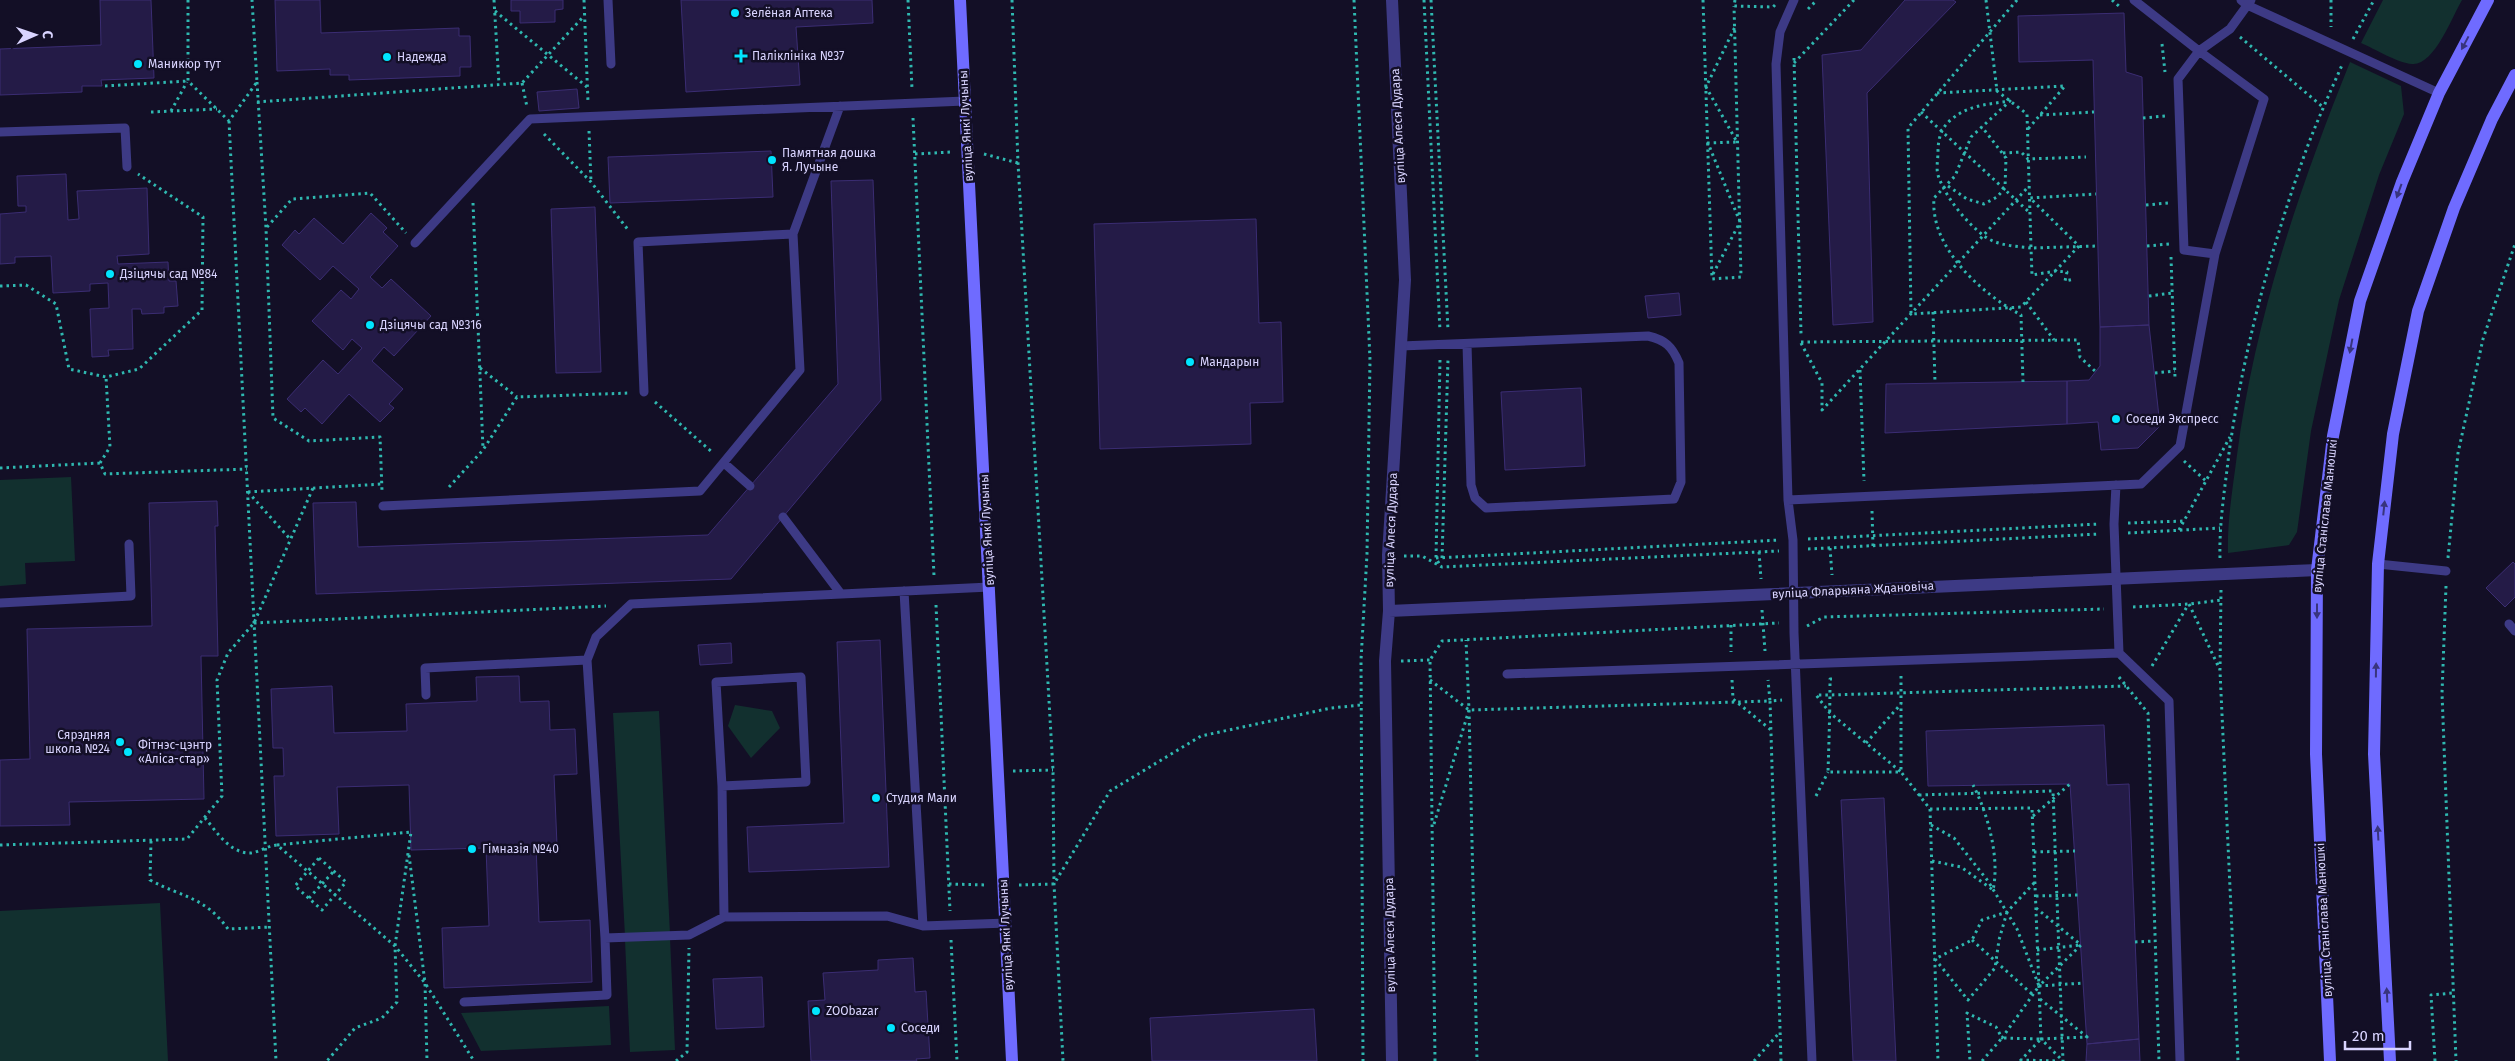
<svg xmlns="http://www.w3.org/2000/svg" width="2515" height="1061" viewBox="0 0 2515 1061" font-family="'Fira Sans',sans-serif">
<style>
.green{fill:#12302f}
.building{fill:#241b47;stroke:#3b2d73}
.lines{fill:none;stroke-linecap:round;stroke-linejoin:round}
.path{stroke:#2fb8b0;stroke-width:3;stroke-dasharray:2.5 4;stroke-linecap:butt}
.lane{stroke:#3d3a85;stroke-width:9}
.street{stroke:#3d3a85;stroke-width:12}
.secondary{stroke:#6f6bff;stroke-width:12}
.oneway{fill:#38347d}
.poi-dot{fill:#00e5ff;stroke:#130f26;stroke-width:2}
.labels{text-anchor:middle;dominant-baseline:central;stroke-width:5;stroke-linejoin:round;paint-order:stroke}
.poi-label{font-size:12px;fill:#d9d4ff;stroke:#130f26;text-anchor:start}
.street-label{font-size:12px;fill:#d9d4ff;stroke:#130f26}
</style>
<rect width="100%" height="100%" fill="#130f26"/>
<!-- green -->
<path class="green" d="M2383,0H2462C2452,17 2434,66 2412,64C2398,63 2375,49 2361,43Z
M2350,62L2401,86L2404,114L2379,175L2339,300L2311,431L2297,532L2289,545L2228,553C2227,520 2233,487 2237,455C2255,318 2299,189 2350,62Z
M71,477L75,561L25,563L26,584L0,586V480Z
M735,705L772,711L780,728L751,758L728,726Z
M659,711L670,934L625,936L613,713Z
M160,903L168,1061H0V911Z
M670,938L675,1050L630,1052L625,940Z
M609,1006L611,1045L481,1051L461,1013Z"/>
<!-- building -->
<path class="building" d="M100,0H151L154,78L101,80L102,86H82V92L0,95V49L101,45Z
M275,0H320L321,33L459,28V36H470L471,67H460V76L349,80V75H330V69L277,71Z
M511,0H563V9L555,10V22L520,23V11H511Z
M681,0H872L873,23L796,27L800,85L686,92Z
M1905,0H1953L1956,2L1867,93L1873,322L1833,325L1822,55L1861,50Z
M2124,13L2126,72L2142,77L2149,325L2100,327L2093,60L2019,62L2018,16Z
M577,89L579,108L539,111L537,92Z
M771,151L773,197L610,203L608,157Z
M66,174L68,220L79,219L77,191L147,188L149,254L117,256L118,264L168,262L169,281H176L178,306L164,307V313L142,314L141,309H132L133,349L108,350L109,356L92,357L90,309L109,308L108,283L90,284V291L53,293L51,256L15,257V263L0,264V214L26,212V206H18L17,176Z
M873,180L881,400L731,579L316,594L313,503L356,502L358,547L708,535L838,384L831,181Z
M595,207L601,372L556,373L551,209Z
M371,213L387,228L383,232L398,246L370,277L382,288L391,279L431,316L394,356L384,347L372,361L403,389L389,404L394,408L380,422L349,394L322,424L305,408L301,412L287,399L323,360L338,374L362,348L352,339L343,350L312,321L341,290L351,299L359,289L333,266L320,280L282,245L295,230L299,234L314,218L343,244Z
M1256,219L1259,323L1281,322L1283,402L1250,403L1251,444L1100,449L1094,224Z
M1679,293L1681,315L1648,318L1645,296Z
M2149,325L2160,426L2138,448L2101,450L2098,422L2067,424V381L2089,380L2100,366V327Z
M2067,381V424L1885,433L1886,384Z
M1581,388L1585,466L1505,470L1501,392Z
M217,501L218,526H215L218,656H201L204,799L69,802L70,825L0,826V760L30,759L27,629L152,626L149,503Z
M2513,562L2515,564V597L2505,607L2486,588Z
M880,640L889,867L749,872L747,827L844,823L837,642Z
M731,643L732,663L700,665L698,645Z
M519,676L520,702L549,701L550,730L575,729L577,774L554,775L557,845H536L539,922L590,920L592,982L444,988L442,928L489,926L486,848L411,850L409,785L337,787L339,834L276,836L274,776H284L283,748H273L271,689L332,686L334,733L407,731L406,704L477,701L476,677Z
M2104,725L2107,785L2129,784L2139,1039L2087,1044L2070,784L1928,786L1926,731Z
M1884,798L1896,1061H1853L1841,800Z
M913,958L915,992L926,991L930,1058L916,1059L917,1061H811L808,1001L825,1000L823,973L878,970V960Z
M762,977L764,1027L716,1029L713,979Z
M1314,1009L1317,1061H1152L1150,1018Z
M2139,1039L2140,1061H2086L2087,1044Z"/>
<g class="lines">
<!-- path -->
<path class="path" d="M188,0V81L229,121L257,82L252,0
M494,0L499,84
M584,0L588,102
M908,0L912,89
M1012,0L1018,163L1053,770L1054,884L1063,1061
M1354,0L1370,360L1367,554L1361,660L1363,1061
M1424,0L1440,331
M1431,0L1448,330
M1703,0L1712,279L1741,277L1734,6
M1735,0L1734,6L1773,7L1775,5
M1986,0L1997,91L2027,114L2031,248L2098,246
M2017,0L1908,128L1911,314L2021,307L2079,246L2030,198L2096,194
M2112,0L2120,7
M2331,0V27
M1808,9L1817,0
M495,11L587,87
M2240,37L2324,108
M2353,39L2374,0
M2162,44L2165,72
M1794,58L1801,334
M1794,63L1854,0
M257,82L266,228L273,418L309,441L380,437L382,491
M522,83L527,107
M105,86L188,81
M1937,93L2065,86L2028,129
M257,102L522,83L584,16
M171,111L187,82
M151,112L217,109
M1921,112L2030,213
M2040,115L2094,112
M913,118L934,576
M2143,118L2165,116
M229,121L276,1061
M589,131L591,182
M544,134L591,182L629,231
M2003,153L2021,152L2028,159L2086,157
M915,154L951,152
M984,154L1018,163
M1948,186L1967,199L1984,204L1997,197L2005,188L2006,158L1982,127
M473,203L483,449
M2146,205L2168,203
M267,227L292,199L370,193L406,233
M2147,246L2169,244
M2171,257L2175,378
M1713,274L1740,222L1708,143L1737,142L1706,87L1735,27
M0,286L26,285L56,304L69,369L106,377L139,369L202,310L203,217L138,174
M2149,296L2172,293
M2026,302L2054,340
M1933,312L1935,383
M1801,342L2078,340L2080,357L2096,372
M1801,343L1822,383V410L2029,186
M1440,360L1436,558L1441,567
M480,368L517,397
M1860,370L1864,481
M2155,373L2175,371
M2023,382L2021,315C1981,293 1930,248 1934,198L1955,176L1971,137L2010,101C1990,104 1968,105 1952,119C1941,127 1938,139 1938,152C1938,159 1936,168 1938,175C1945,197 1966,222 1984,236C1998,246 2015,246 2031,248L2032,275L2056,271L2067,272L2065,281L2074,279
M655,402L712,452
M2184,461L2206,481
M100,463L110,447L106,377
M0,468L100,463L105,474L247,469
M449,487L483,450L517,397L630,393
M248,492L382,484
M248,492L290,539
M1872,511L1873,546
M2128,523L2184,521
M2179,530L2230,437
M2128,533L2220,528
M1808,539L2099,524
M1830,548L1832,575
M1808,549L2099,534
M1759,552L1761,579
M1404,556H1422L1442,567L1779,551
M1436,558L1780,540
M1442,558L1448,359
M2220,558C2219,523 2225,488 2229,453C2243,352 2270,252 2304,156C2315,125 2329,95 2342,65
M2448,558L2458,453L2483,339L2515,244
M2446,586L2442,693L2456,1061
M2221,590L2220,671L2238,1061
M2189,604L2220,670
M936,605L950,911
M2133,607L2189,604L2222,600
M1762,610L1765,651
M254,623L606,606
M1731,625V652
M1807,626L1824,617L2104,609
M1401,661L1430,660
M2152,666L2188,605
M1901,676V772L1930,809L1938,1061
M2119,677L2148,713L2159,1061
M1832,679H1830C1830,710 1829,741 1828,772H1901L1830,713L1816,695H1830L2126,686
M1430,680L1469,710L1770,701L1768,680
M1732,680L1733,699L1771,730
M1469,710L1477,1061
M1866,743L1901,704
M1013,771L1053,770
M1919,795L2053,791L2063,1061
M1816,796L1828,772
M1930,809L2032,808L2041,1039L2063,1061
M2033,816L2070,784
M205,818C216,831 230,854 251,853C259,852 267,846 277,845L395,946L425,983L474,1061
M1434,824L1469,710L1466,640
M1931,825L1954,838L1988,881L2017,929L2039,986L2002,1038L1996,1027L1967,1013L1970,1061
M151,841L150,880C183,898 204,896 228,929L270,927
M0,845L187,839L222,796L217,680L228,653L254,623L313,488
M277,845L411,832L395,946L397,1002L382,1018L355,1028L327,1061
M2034,852L2075,851
M409,855L425,983L427,1061
M319,858L346,882L322,910L295,886Z
M1932,861L1961,867L1993,890C2000,858 1988,814 1973,785
M949,884L988,885
M1019,885L1054,884L1110,791L1201,736L1331,708L1361,705
M2036,896L2078,895
M309,898L334,871
M2036,908L2081,945L2039,986L2084,983
M2007,912L1999,940L1995,968L1968,1000L1935,959L1972,940L1982,920L2007,912L2035,882
M951,940L957,1061
M1972,940L2033,995
M2135,942L2154,941
M2037,950L2081,945
M2040,999L2087,1037L2041,1039
M2020,1060L2058,1061
M676,1061L687,1052L689,948
M1435,1061L1430,660L1442,641L1779,623
M1754,1061L1780,1032
M1781,1061L1770,701L1782,700
M1982,1061L2002,1038L2041,1039L2020,1061
M2435,1061L2431,995L2453,993"/>
<!-- lane -->
<path class="lane" d="M608,0L611,64
M1794,0L1780,32L1776,64L1788,500L1793,540L1794,633L1812,1061
M2134,0L2199,51L2178,79L2184,250L2215,254
M2241,0L2247,5L2439,93
M0,132L125,128L127,167
M415,243L530,119L965,101
M1401,346L1648,336C1665,340 1672,346 1679,363L1681,482L1674,499L1486,508L1475,498L1471,485L1467,344
M644,392L638,242L793,234
M724,463L750,486
M2116,485L2114,524L2119,653L2169,701L2180,1061
M1788,500L2141,484L2180,446L2215,254L2264,99L2199,51L2230,29L2251,0
M383,506L700,491L800,370L793,234L840,106
M783,517L841,594
M2378,564L2446,571
M904,591L923,926
M0,603L131,596L129,544
M2509,624L2515,631
M587,660L605,938
M1507,674L2119,653
M801,677L806,782L722,786L716,682Z
M426,695L425,668L587,660L596,637L631,604L990,587
M722,786L724,917
M464,1002L607,995L605,938L689,935L724,917L887,916L923,926L1007,923"/>
<!-- street -->
<path class="street" d="M1392,0L1405,280L1388,555L1389,611L1385,661L1392,1061
M1389,611L2317,570"/>
<!-- secondary -->
<path class="secondary" d="M960,0L1012,1061
M2330,1061L2316,754L2317,570L2333,436L2360,301L2402,182L2439,93L2488,0
M2390,1061L2374,754L2378,564L2393,434L2418,311L2454,208L2492,119L2515,75"/>
</g>
<!-- one-way arrows -->
<defs><path id="oneway-solid" d="M-6-.8H1V-3.2L6.5 0L1 3.2V.8H-6Z" transform="scale(1.25)"/></defs>
<g class="oneway">
<use href="#oneway-solid" transform="translate(2465 43) rotate(118)"/>
<use href="#oneway-solid" transform="translate(2399 191) rotate(110)"/>
<use href="#oneway-solid" transform="translate(2351 346) rotate(101)"/>
<use href="#oneway-solid" transform="translate(2384 508) rotate(-84)"/>
<use href="#oneway-solid" transform="translate(2317 611) rotate(90)"/>
<use href="#oneway-solid" transform="translate(2376 670) rotate(-89)"/>
<use href="#oneway-solid" transform="translate(2378 833) rotate(-93)"/>
<use href="#oneway-solid" transform="translate(2387 995) rotate(-93)"/>
</g>
<!-- markers -->
<g class="poi-dot">
<circle cx="735" cy="13" r="5"/>
<path d="M738.5 48.5h5v5h5v5h-5v5h-5v-5h-5v-5h5z"/>
<circle cx="387" cy="57" r="5"/>
<circle cx="138" cy="64" r="5"/>
<circle cx="772" cy="160" r="5"/>
<circle cx="110" cy="274" r="5"/>
<circle cx="370" cy="325" r="5"/>
<circle cx="1190" cy="362" r="5"/>
<circle cx="2116" cy="419" r="5"/>
<circle cx="120" cy="742" r="5"/>
<circle cx="128" cy="752" r="5"/>
<circle cx="876" cy="798" r="5"/>
<circle cx="472" cy="849" r="5"/>
<circle cx="816" cy="1011" r="5"/>
<circle cx="891" cy="1028" r="5"/>
</g>
<g class="labels">
<!-- poi labels -->
<g class="poi-label">
<text x="745" y="13">Зелёная Аптека</text>
<text x="752" y="56">Паліклініка №37</text>
<text x="397" y="57">Надежда</text>
<text x="148" y="64">Маникюр тут</text>
<text x="782" y="153">Памятная дошка<tspan x="782" dy="14">Я. Лучыне</tspan></text>
<text x="120" y="274">Дзіцячы сад №84</text>
<text x="380" y="325">Дзіцячы сад №316</text>
<text x="1200" y="362">Мандарын</text>
<text x="2126" y="419">Соседи Экспресс</text>
<text x="110" y="735" text-anchor="end">Сярэдняя<tspan x="110" dy="14">школа №24</tspan></text>
<text x="138" y="745">Фітнэс-цэнтр<tspan x="138" dy="14">«Аліса-стар»</tspan></text>
<text x="886" y="798">Студия Мали</text>
<text x="482" y="849">Гімназія №40</text>
<text x="826" y="1011">ZOObazar</text>
<text x="901" y="1028">Соседи</text>
</g>
<!-- street labels -->
<g class="street-label">
<text transform="translate(966 126) rotate(-93)">вуліца Янкі Лучыны</text>
<text transform="translate(1398 126) rotate(-93)">вуліца Алеся Дудара</text>
<text transform="translate(2325 516) rotate(-84)">вуліца Станіслава Манюшкі</text>
<text transform="translate(987 530) rotate(-93)">вуліца Янкі Лучыны</text>
<text transform="translate(1391 530) rotate(-88)">вуліца Алеся Дудара</text>
<text transform="translate(1853 590) rotate(-3)">вуліца Фларыяна Ждановіча</text>
<text transform="translate(2324 920) rotate(-93)">вуліца Станіслава Манюшкі</text>
<text transform="translate(1006 935) rotate(-93)">вуліца Янкі Лучыны</text>
<text transform="translate(1390 935) rotate(-91)">вуліца Алеся Дудара</text>
</g>
</g>
<!-- north arrow -->
<g transform="translate(35 35) rotate(88)" stroke="#130f26" stroke-width="4" paint-order="stroke">
<path d="M0-4L9 19L0 12L-9 19Z" fill="#d9d4ff"/>
<text y="-8" font-size="14" font-weight="bold" text-anchor="middle" fill="#d9d4ff">С</text>
</g>
<!-- scale -->
<path d="M2345 1041v8h65v-8" fill="none" stroke="#d9d4ff" stroke-width="2.5"/>
<text x="2352" y="1041" font-size="15" fill="#d9d4ff" stroke="#130f26" stroke-width="4" paint-order="stroke">20 m</text>
</svg>
